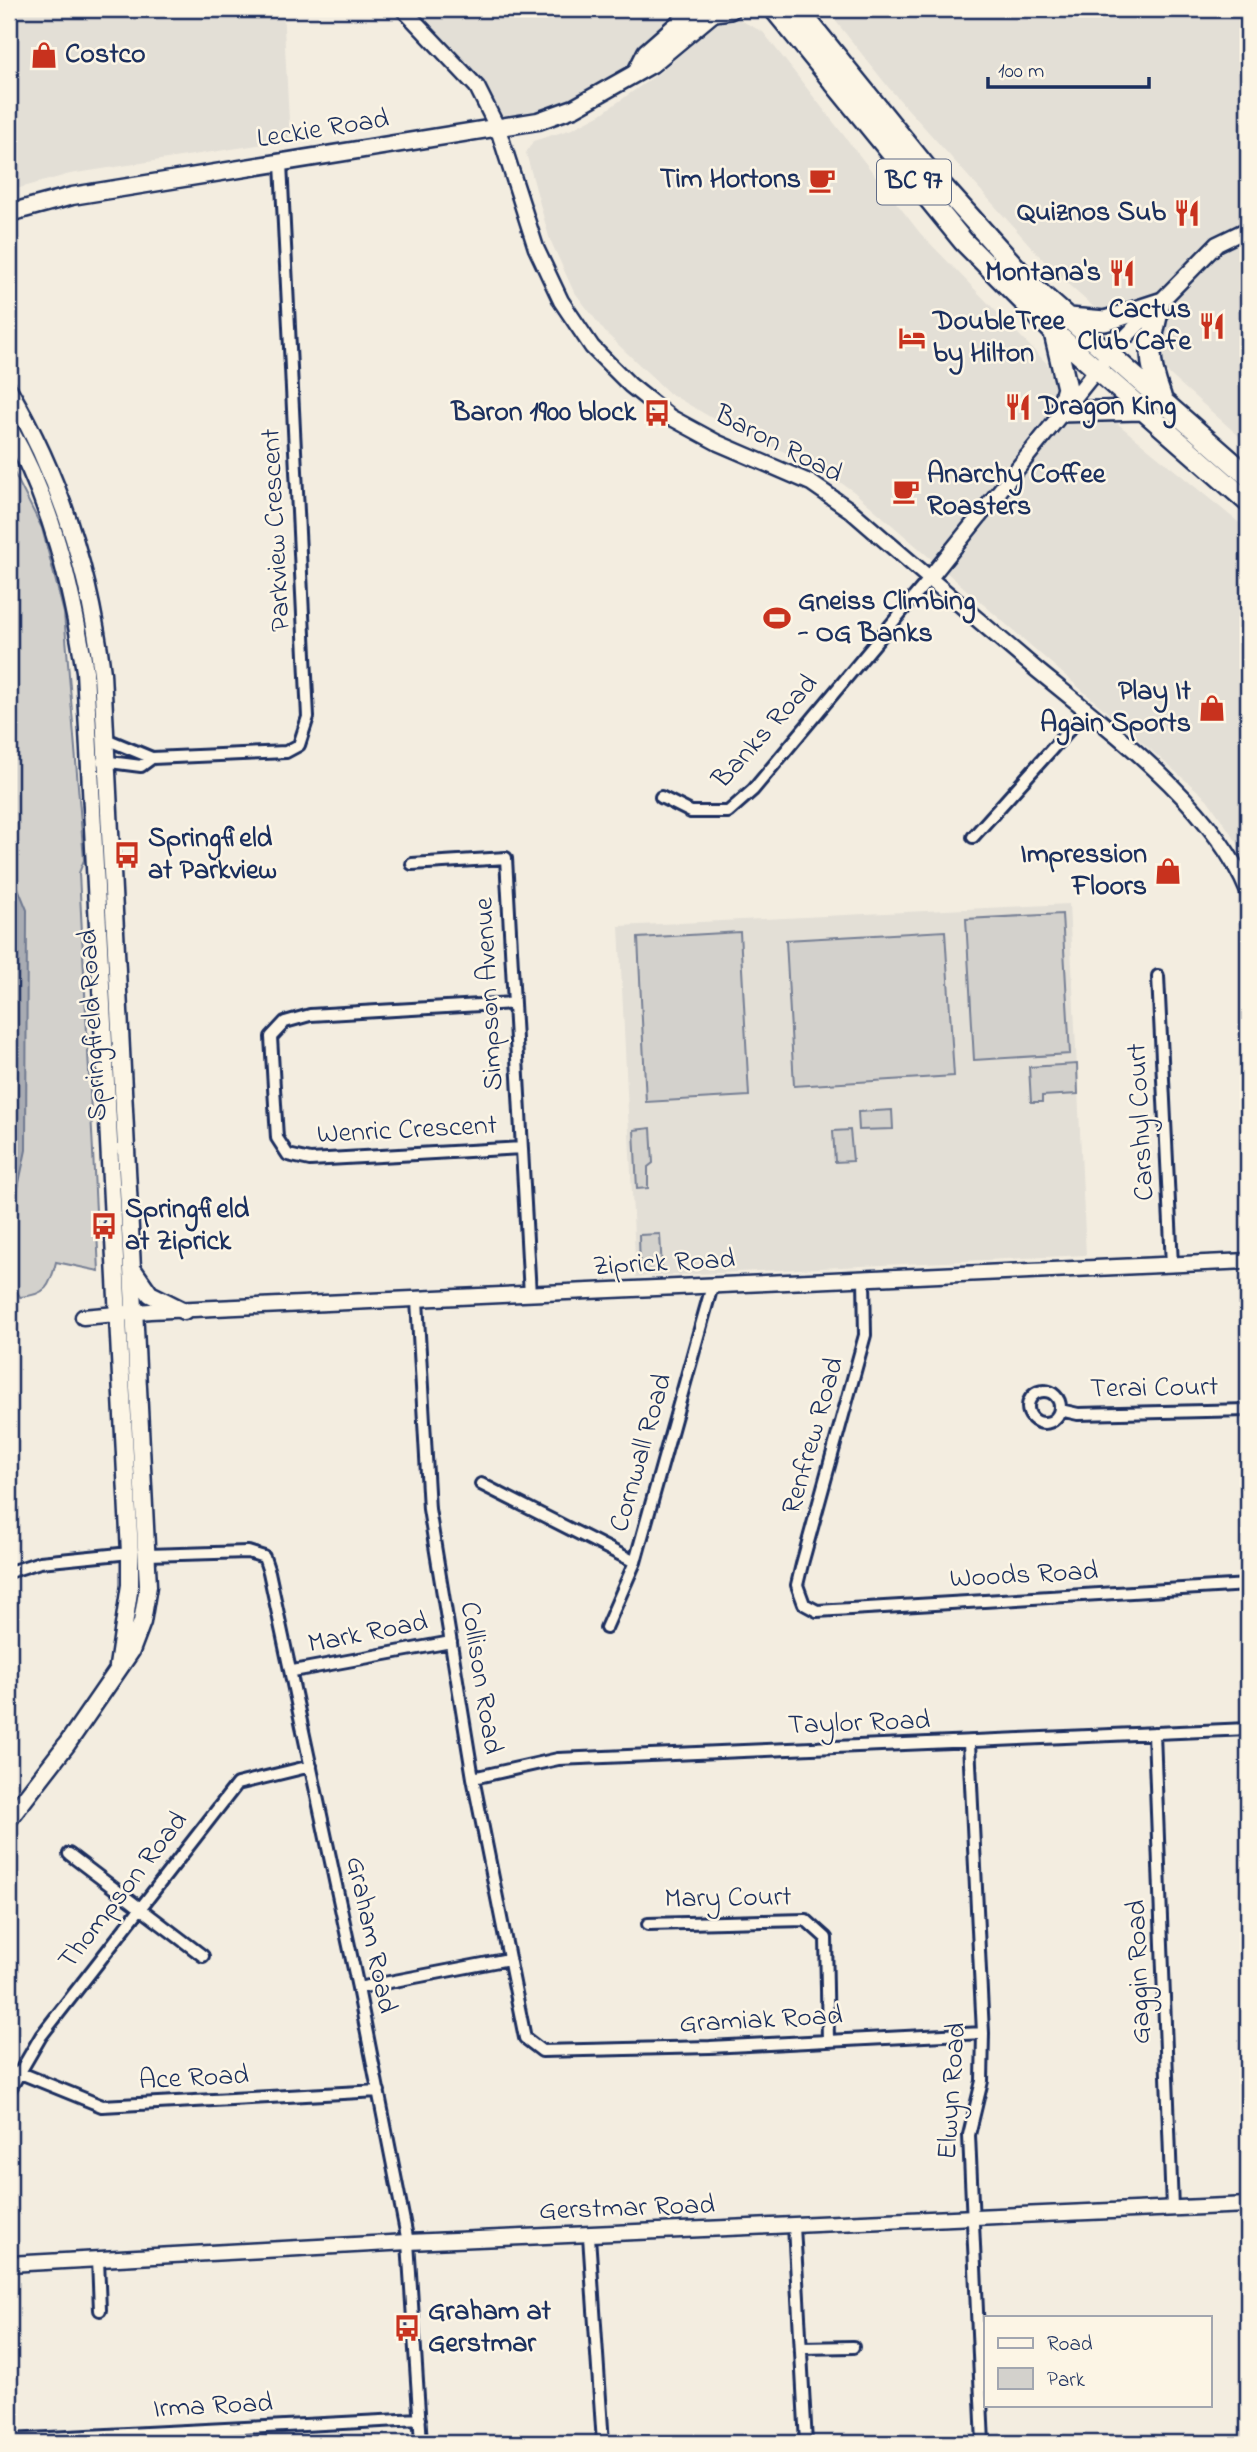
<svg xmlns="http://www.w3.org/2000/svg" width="1257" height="2452" viewBox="0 0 1257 2452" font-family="'Indie Flower',sans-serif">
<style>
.built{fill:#e3dfd6}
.green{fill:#d3d1cc;stroke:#778095;stroke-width:2}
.water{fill:#a9acb3;stroke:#707a91;stroke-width:2}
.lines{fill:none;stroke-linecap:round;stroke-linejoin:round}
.minor-casing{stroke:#1b2f5e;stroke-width:16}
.tertiary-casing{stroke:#1b2f5e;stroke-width:19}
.secondary-casing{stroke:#1b2f5e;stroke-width:21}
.trunk-casing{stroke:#1b2f5e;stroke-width:24}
.minor{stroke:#fcf5e5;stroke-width:10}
.tertiary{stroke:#fcf5e5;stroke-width:14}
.secondary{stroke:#fcf5e5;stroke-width:16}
.trunk{stroke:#fcf5e5;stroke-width:19}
.labels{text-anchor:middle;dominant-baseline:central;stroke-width:5;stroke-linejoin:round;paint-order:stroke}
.shield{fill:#fcf5e5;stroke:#5e6a86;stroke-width:2}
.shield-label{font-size:26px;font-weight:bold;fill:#1b2f5e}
.poi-label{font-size:28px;font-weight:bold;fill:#1b2f5e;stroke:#fcf5e5;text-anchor:start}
.street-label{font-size:28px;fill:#1b2f5e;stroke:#fcf5e5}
</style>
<rect width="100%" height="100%" fill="#f3ede0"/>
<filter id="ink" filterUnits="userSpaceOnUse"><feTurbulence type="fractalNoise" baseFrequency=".0143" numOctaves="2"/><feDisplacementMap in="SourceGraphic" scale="14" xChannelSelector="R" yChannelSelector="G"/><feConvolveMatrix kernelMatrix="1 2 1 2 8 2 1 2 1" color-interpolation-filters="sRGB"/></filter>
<g filter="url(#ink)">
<!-- built -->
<path class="built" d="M9,9H283L290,140L70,174L9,191Z
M411,9H686L636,62L612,81L567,104L532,117L502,121L480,79Z
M826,9H1248V444L1053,271L889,88Z
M736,18L763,32L920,233L1058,375L1248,530V867L1237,842L1207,799L853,491L819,468L717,421L669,393L605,332L573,290L549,237L526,153L533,141L572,129L601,114L659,73L720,20Z
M1069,904L1086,1255L636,1277L619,926Z"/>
<!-- green -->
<path class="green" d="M9,463L42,528L64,613L84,860L79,873L99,1271L56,1262C50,1287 46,1295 20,1297L17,1292L9,1294Z
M1062,914L1070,1054L974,1060L966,919Z
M945,931L954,1076L794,1086L786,940Z
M740,932L749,1096L646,1102L638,938Z
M1077,1064L1078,1094L1042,1096V1102H1031L1029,1067Z
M892,1110L893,1129L859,1130L858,1112Z
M651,1128L653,1163L648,1167V1188L637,1189L634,1130Z
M850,1130L853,1161L835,1162L833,1131Z
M660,1234L662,1270L640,1271L639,1235Z"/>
<!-- water -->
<path class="water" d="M9,866L27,910L26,1150L9,1230Z"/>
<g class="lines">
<defs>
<path id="minor" d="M106,739L152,758L286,752L299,745L308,717L281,163
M102,761L141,766L152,758
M661,797L691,812H728L753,790L929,579
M973,837L1086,711
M412,864L506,858L530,1295
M1158,976L1172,1265
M514,1003L310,1015L285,1022L271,1037L277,1138L288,1155L310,1160L522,1148
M864,1279L865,1335L802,1564L797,1585L804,1604L817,1611L1248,1585
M417,1300L429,1509L473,1778L525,2038L542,2051L710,2047L983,2033
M1028 1407a16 16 0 1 1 32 0a16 16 0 1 1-32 0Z
M1060,1410L1078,1414L1248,1410
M481,1484L635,1562
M147,1555L248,1552L264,1557L269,1572L358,1988L408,2242L421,2443
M9,1572L40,1562L130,1553
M606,1628L635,1562L712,1286
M293,1671L451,1642
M1154,1733L1172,2208
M969,1743L983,2033L982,2081L969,2135L983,2443
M473,1778L558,1759L1248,1729
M69,1854L203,1956
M648,1924L806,1920L826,1938L828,2040
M358,1988L509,1959
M18,2072L102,2106L379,2091
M9,2091L41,2036L237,1784L311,1766
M794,2226L806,2443
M589,2236L603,2443
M98,2259L100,2310
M801,2348L853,2347
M9,2440L420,2419"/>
<path id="tertiary" d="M403,9L477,87L498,129L536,248L561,301L592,347L630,385L670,417L718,443L811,483L850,510C912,564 975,617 1037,670C1109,729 1213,805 1248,892
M929,579L1110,353L1217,244L1248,229
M83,1317L150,1311L1248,1261
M9,2264L408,2242L1248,2205"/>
<path id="secondary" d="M636,72L646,52L695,9
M9,213L72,196L538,121L574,108L652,64L718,9
M9,390C60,477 90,574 102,673L148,1586L142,1622L131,1651L67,1744L9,1819
M9,428C52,502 71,586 85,671L130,1553V1585L118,1666
M134,1271L150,1294L184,1311"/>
<path id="trunk" d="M774,9L963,241L1054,332L1248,502
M798,9L928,170L1036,290L1248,476
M714,11L730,9
M1160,303C1151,345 1145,353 1161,396
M1069,318L1105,321L1160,303
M1054,333L1067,388L1060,412L1142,410"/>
</defs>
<!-- minor casing -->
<use href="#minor" class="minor-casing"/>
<!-- tertiary casing -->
<use href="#tertiary" class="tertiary-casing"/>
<!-- secondary casing -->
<use href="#secondary" class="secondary-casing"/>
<!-- trunk casing -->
<use href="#trunk" class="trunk-casing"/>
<!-- minor -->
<use href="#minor" class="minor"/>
<!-- tertiary -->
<use href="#tertiary" class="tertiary"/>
<!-- secondary -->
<use href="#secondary" class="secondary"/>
<!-- trunk -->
<use href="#trunk" class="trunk"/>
</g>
</g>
<!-- icons -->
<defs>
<symbol id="shop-bare" viewBox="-9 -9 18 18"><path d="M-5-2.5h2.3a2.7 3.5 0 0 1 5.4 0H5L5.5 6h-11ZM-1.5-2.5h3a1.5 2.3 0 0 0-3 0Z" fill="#c8321e" stroke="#fcf5e5" stroke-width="2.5" paint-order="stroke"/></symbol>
<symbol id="cafe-bare" viewBox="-9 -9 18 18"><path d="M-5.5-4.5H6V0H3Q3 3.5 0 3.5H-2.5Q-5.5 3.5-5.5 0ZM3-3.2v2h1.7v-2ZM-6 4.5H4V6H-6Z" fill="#c8321e" stroke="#fcf5e5" stroke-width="2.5" paint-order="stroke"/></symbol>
<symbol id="restaurant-bare" viewBox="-9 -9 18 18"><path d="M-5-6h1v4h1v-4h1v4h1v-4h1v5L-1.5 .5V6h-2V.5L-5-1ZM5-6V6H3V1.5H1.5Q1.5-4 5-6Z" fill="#c8321e" stroke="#fcf5e5" stroke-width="2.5" paint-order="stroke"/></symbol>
<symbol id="hotel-bare" viewBox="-9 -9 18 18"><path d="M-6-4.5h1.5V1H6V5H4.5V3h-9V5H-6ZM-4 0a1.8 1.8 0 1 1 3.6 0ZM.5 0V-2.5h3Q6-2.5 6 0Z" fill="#c8321e" stroke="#fcf5e5" stroke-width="2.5" paint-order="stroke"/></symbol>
<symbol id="bus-bare" viewBox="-9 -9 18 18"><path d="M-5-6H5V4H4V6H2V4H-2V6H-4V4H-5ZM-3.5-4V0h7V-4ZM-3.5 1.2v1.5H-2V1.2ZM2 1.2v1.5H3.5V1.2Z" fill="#c8321e" stroke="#fcf5e5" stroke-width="2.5" paint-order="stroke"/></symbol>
<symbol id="stadium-bare" viewBox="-9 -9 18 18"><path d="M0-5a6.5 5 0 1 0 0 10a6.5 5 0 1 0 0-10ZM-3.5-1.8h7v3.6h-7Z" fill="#c8321e" stroke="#fcf5e5" stroke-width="2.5" paint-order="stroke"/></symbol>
</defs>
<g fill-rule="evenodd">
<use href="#shop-bare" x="25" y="36" width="38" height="38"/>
<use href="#cafe-bare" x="803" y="161" width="38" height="38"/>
<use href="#restaurant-bare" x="1168" y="194" width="38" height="38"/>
<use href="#restaurant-bare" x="1103" y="254" width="38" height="38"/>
<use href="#restaurant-bare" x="1193" y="307" width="38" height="38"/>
<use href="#hotel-bare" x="893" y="319" width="38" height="38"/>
<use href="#restaurant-bare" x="999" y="388" width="38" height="38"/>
<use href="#bus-bare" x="638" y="394" width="38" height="38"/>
<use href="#cafe-bare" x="887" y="472" width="38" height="38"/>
<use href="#stadium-bare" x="758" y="599" width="38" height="38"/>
<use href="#shop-bare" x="1193" y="689" width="38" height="38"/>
<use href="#bus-bare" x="108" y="836" width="38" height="38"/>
<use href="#shop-bare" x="1149" y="852" width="38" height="38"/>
<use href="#bus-bare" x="85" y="1207" width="38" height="38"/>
<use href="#bus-bare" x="388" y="2309" width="38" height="38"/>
</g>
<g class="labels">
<!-- shield labels -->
<rect class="shield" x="877" y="159.5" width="74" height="45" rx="5"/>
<g class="shield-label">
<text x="914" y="182">BC 97</text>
</g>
<!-- poi labels -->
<g class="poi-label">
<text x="65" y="55">Costco</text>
<text x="801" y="180" text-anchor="end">Tim Hortons</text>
<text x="1166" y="213" text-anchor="end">Quiznos Sub</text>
<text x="1101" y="273" text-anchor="end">Montana's</text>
<text x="1191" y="310" text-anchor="end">Cactus<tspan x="1191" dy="32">Club Cafe</tspan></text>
<text x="933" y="322">DoubleTree<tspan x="933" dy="32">by Hilton</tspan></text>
<text x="1039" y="407">Dragon King</text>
<text x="636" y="413" text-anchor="end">Baron 1900 block</text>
<text x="927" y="475">Anarchy Coffee<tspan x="927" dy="32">Roasters</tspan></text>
<text x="798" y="602">Gneiss Climbing<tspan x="798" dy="32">- OG Banks</tspan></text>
<text x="1191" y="692" text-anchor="end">Play It<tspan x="1191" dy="32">Again Sports</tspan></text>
<text x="148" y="839">Springfield<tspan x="148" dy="32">at Parkview</tspan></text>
<text x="1147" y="855" text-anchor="end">Impression<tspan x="1147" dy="32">Floors</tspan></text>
<text x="125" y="1210">Springfield<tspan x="125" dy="32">at Ziprick</tspan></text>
<text x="428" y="2312">Graham at<tspan x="428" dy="32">Gerstmar</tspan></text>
</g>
<!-- street labels -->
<g class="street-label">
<text transform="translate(323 130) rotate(-9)">Leckie Road</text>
<text transform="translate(778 445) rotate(27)">Baron Road</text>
<text transform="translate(277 530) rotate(-93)">Parkview Crescent</text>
<text transform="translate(766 732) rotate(-48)">Banks Road</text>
<text transform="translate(490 994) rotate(-93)">Simpson Avenue</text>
<text transform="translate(94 1025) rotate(-93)">Springfield Road</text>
<text transform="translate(1142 1122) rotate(-93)">Carshyl Court</text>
<text transform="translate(407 1131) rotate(-3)">Wenric Crescent</text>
<text transform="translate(664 1264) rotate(-3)">Ziprick Road</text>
<text transform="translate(1154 1389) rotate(-1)">Terai Court</text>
<text transform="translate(814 1436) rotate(-74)">Renfrew Road</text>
<text transform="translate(642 1453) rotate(-74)">Cornwall Road</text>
<text transform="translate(1024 1576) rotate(-3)">Woods Road</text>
<text transform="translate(368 1634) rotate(-11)">Mark Road</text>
<text transform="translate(480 1678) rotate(81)">Collison Road</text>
<text transform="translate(859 1724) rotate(-2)">Taylor Road</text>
<text transform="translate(124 1891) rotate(-52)">Thompson Road</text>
<text transform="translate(728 1899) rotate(-1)">Mary Court</text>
<text transform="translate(370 1935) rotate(78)">Graham Road</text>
<text transform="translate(1140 1972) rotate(-92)">Gaggin Road</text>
<text transform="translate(761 2021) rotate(-3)">Gramiak Road</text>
<text transform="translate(194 2079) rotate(-3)">Ace Road</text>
<text transform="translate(953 2091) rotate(-86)">Elwyn Road</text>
<text transform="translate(627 2209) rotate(-2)">Gerstmar Road</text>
<text transform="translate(213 2407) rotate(-3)">Irma Road</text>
</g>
</g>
<!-- margin -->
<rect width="1257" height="2452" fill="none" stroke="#fcf5e5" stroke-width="35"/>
<rect x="18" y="18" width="1222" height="2417" fill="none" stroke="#1b2f5e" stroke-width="2.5" filter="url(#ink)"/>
<!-- legend -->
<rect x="984" y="2316" width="228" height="91" fill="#fcf5e5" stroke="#a2a6af" stroke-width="2"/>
<rect x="998" y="2338" width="35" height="10" fill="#fcf5e5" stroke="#a2a6af" stroke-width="2"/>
<text x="1047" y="2350" font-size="21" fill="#1b2f5e">Road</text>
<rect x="998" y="2368" width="35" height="21" fill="#d3d1cc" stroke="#a2a6af" stroke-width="2"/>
<text x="1047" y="2386" font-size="21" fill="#1b2f5e">Park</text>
<!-- scale -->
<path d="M988 77v10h161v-10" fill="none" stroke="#1b2f5e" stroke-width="3.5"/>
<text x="998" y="77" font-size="21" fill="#1b2f5e" stroke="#fcf5e5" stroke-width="5" paint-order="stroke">100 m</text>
</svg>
